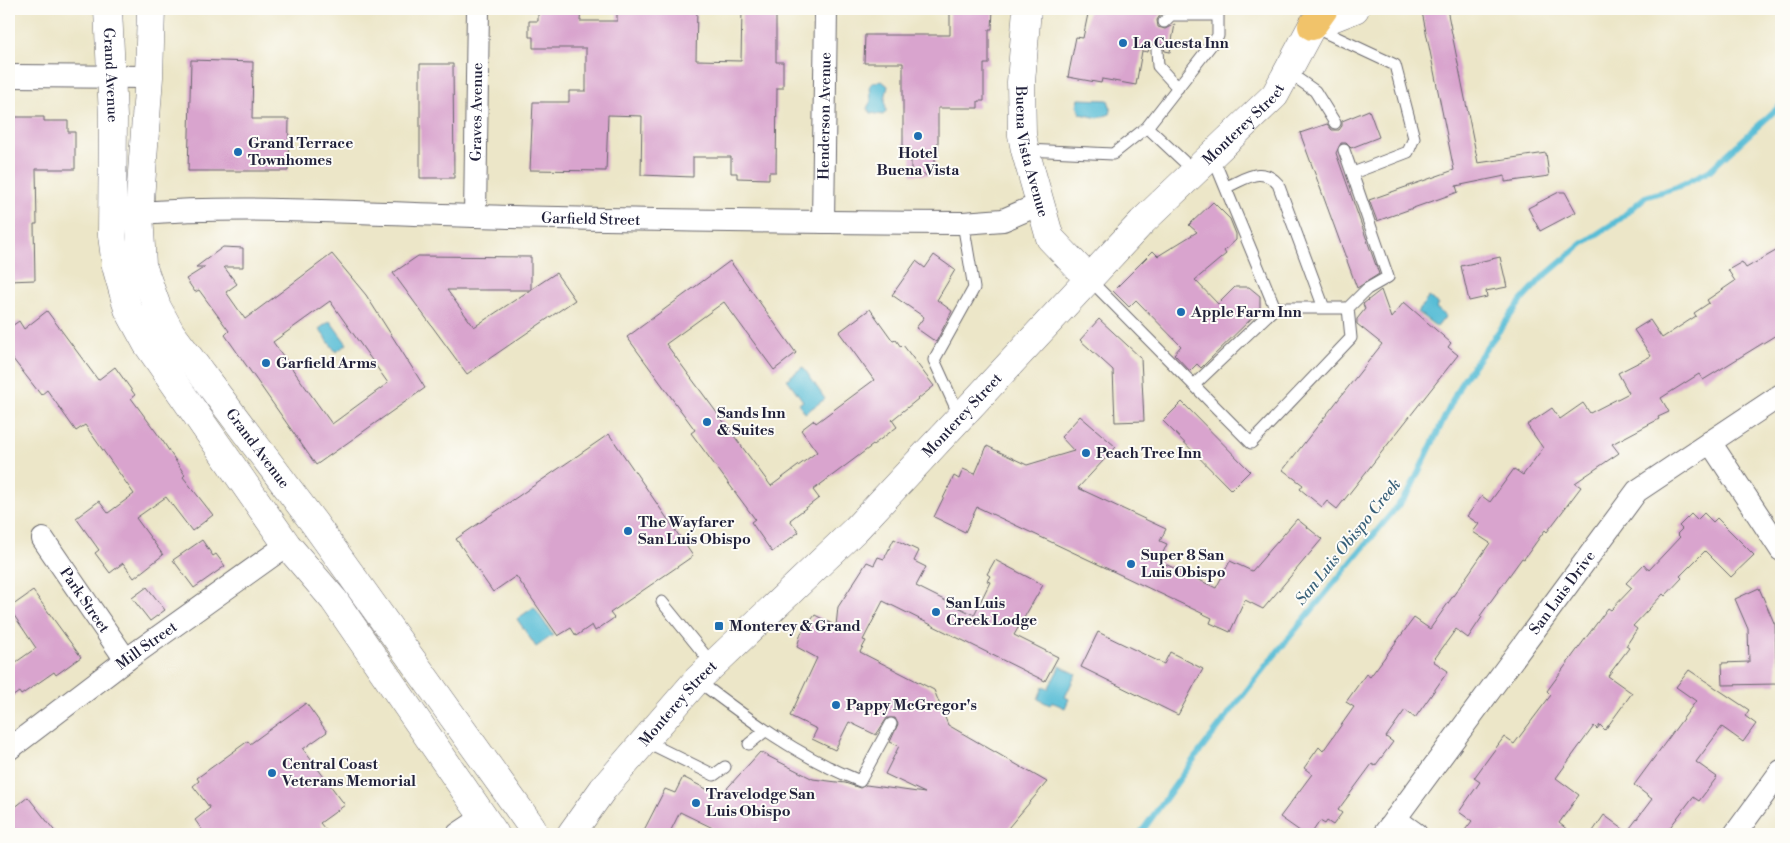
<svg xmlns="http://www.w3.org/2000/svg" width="1790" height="843" viewBox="0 0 1790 843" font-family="'Libre Bodoni',serif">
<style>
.water{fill:#58bdd6;stroke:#3d7088}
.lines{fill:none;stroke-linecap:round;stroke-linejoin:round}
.stream{stroke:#58bdd6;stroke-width:6}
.building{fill:#d9a4ce;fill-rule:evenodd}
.service-casing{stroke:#69676c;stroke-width:13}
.minor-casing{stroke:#69676c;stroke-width:24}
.tertiary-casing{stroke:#69676c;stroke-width:29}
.motorway-casing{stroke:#69676c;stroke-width:29}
.service{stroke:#fff;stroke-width:11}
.minor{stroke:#fff;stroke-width:22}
.tertiary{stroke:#fff;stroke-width:28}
.motorway{stroke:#f1c36a;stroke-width:28}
.poi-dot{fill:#1f6fb2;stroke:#fdfcf7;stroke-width:2}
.labels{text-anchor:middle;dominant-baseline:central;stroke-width:4;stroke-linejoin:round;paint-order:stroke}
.poi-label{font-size:15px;font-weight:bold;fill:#22223b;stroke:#fdfcf7;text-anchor:start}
.street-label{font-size:15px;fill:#22223b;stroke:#fdfcf7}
.water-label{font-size:16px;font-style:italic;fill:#386079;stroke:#fdfcf7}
</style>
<rect width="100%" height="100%" fill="#fdfcf7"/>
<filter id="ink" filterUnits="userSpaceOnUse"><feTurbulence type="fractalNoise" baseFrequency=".02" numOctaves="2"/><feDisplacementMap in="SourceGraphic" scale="10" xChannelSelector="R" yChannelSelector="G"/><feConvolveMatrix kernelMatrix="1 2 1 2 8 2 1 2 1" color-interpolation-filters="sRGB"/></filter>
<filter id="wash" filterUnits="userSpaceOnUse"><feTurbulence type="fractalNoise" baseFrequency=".0096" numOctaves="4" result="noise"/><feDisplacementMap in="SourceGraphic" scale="20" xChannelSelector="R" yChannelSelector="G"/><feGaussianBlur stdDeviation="1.12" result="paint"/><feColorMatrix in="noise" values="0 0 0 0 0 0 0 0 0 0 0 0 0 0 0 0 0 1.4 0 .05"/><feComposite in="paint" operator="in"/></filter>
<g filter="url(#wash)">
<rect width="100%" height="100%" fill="#ece6c8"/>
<!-- water -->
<path class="water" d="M882,81L888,86L885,99L886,111L883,115L871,113L867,108L871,101L870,85L873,82Z
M1079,99L1108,100L1111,110L1110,114L1098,118L1081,114L1077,106Z
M1429,297L1438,304L1436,308L1446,316L1437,327L1417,312Z
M330,321L347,344L336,352L319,329Z
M803,367L825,399L805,413L799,404L803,401L787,379Z
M534,607L553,635L536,647L517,619Z
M1060,666L1076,674L1065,697L1069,699L1065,708L1052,702L1050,705L1038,699L1043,687L1048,689Z"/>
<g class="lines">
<!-- stream -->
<path class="stream" d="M1140,834L1194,759L1264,668L1409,492L1462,381L1521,301L1542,278L1582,244L1620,219L1645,197L1677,187L1709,171L1781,105"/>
</g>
<g id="blocks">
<!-- building -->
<path class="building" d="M538,9H581L580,21H617V9H697L696,60L741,61L742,9H776V62H783V88H777L776,172H769V179L737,178V173H731V157H693V177L641,175L642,116L608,115L606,171L530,170L533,102H569V91H586V48H533V37H529V21H538Z
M950,9H993L992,29H989V64H984V101H978V108H938V151H935V175H911V148H903V63H864L865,35H950Z
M1089,9H1164L1157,20L1158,27L1165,29L1175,24L1170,52L1165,51L1163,45L1157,43L1149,48L1148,52L1142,51L1136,85L1102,79L1101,83L1068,77L1076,37L1083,38Z
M1437,9H1447L1478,163L1546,153L1549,176L1505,182V176L1456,186L1458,192L1377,221L1369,200L1454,170L1422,12Z
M191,60L253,62L252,119H289L288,171H188Z
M420,64H453L454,178H420Z
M1369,110L1379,137L1351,148L1346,143H1341L1336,153L1379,274L1357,288L1300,133L1327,124L1332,130H1339L1342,126V121Z
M9,117H44V121H68V132H75V169H36L37,224H34L35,280L9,281Z
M1559,192H1565L1576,212L1540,231L1528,208Z
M1213,202L1230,219L1236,234V240L1224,251L1226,254L1195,280L1218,304L1235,287H1249L1260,296V310L1201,368L1197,364L1190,371L1174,354L1181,346L1136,300L1129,307L1113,291L1153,251L1158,256L1197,232L1189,225Z
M223,247L243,248V267H224L237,284L226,292L245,319L332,254L366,295L425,388L316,465L225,335L229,331L199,290L195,292L186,279L205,267H196ZM330,301L388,383L332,424L273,342Z
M1781,248V332L1703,380L1699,374L1661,398L1669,412L1658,417L1659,419L1612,444L1619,453L1575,483L1581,487L1547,532L1545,530L1524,559L1522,558L1480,616L1482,617L1468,638L1456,629L1433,661L1448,671L1415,718L1405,710L1386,737L1393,742L1375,766L1372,764L1338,810L1342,813L1333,825L1327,821L1325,824L1320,821L1311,834H1304L1280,817L1312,774L1304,768L1319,747L1323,751L1354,707L1346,702L1366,674L1370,677L1414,618L1430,629L1490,543L1473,532L1479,524L1467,516L1482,496L1490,502L1514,469L1523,475L1543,448L1527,425L1552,408L1560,419L1583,403L1590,413L1629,393L1618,373L1651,356L1634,330L1650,320L1662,338L1696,316L1694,313L1709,303L1707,300L1735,281L1728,270L1742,262L1746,268Z
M934,255L955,270L937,300L952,311L936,342L916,328L924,317L892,295L916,261L925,268Z
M418,256L531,257V290H447L474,327L556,273L575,300L467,374L393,273Z
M1500,257L1507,287L1486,291L1487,297L1469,301L1461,266Z
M730,261L796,353L774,370L724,302L666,344L771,486L817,452L801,430L814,420L816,423L874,380L839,332L870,309L893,341L896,340L901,347L903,345L934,386L892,420L897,427L813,490L819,498L790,520L799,532L772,552L751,522L755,519L691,433L695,430L627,337Z
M1381,290L1391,318L1404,302L1451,343L1448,347L1458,355L1337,509L1327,501L1322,507L1300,489L1303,485L1283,470L1382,344L1357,324V319L1365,309L1363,304Z
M47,311L98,380L115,367L135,395L131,398L162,440L185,475L183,477L213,515L192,531L166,497L136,518L163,555L134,578L123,563L110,573L95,553L99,550L76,518L99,501L108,513L134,494L85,425L76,431L47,390L41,395L9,354V328L19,321L24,329Z
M1099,319L1141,358L1144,421L1115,422L1113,370L1080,340Z
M1182,402L1250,471L1231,490L1163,421Z
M1080,416L1116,447L1078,488L1166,529L1160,541L1167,544L1159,561L1216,588L1230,561L1252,571L1297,519L1322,539L1263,609L1245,600L1230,632L1210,623L1212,618L977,507L965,532L934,517L954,476L959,479L963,469L975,474L987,446L1027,465L1074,451L1061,437Z
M609,434L693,556L610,613L614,618L595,631L592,625L576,636L571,628L558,636L516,576L493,592L456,539Z
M1704,513L1713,522L1717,518L1754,555L1731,577L1705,551L1680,576L1682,578L1665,596L1663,594L1633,626L1637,629L1626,646L1629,648L1608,676L1632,693L1605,730L1600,725L1597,729L1594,726L1556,778L1579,795L1559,823L1573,834H1462L1472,821L1459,812L1480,782L1474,778L1490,756L1504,737L1514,744L1551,695L1547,691L1574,654L1608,608L1611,610L1632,588L1626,583L1644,564L1649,570L1680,537L1677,534L1682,529L1679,526L1691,514L1697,520Z
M894,539L919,551L914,561L926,567L916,586L974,615L990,582L987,581L990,576L987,574L995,560L1043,585L1014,635L1058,657L1045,681L883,601L863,640L866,641L860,652L934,690L948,725L1047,782L1003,834H725L680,812L669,834H642L665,789L675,793L683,777L720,796L760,752L813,779L845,783L860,788L866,785L925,793L885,774L899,746L890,742L898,724L895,718H887L876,735L849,722L835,750L812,739L817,729L790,716L817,658L797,647L801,633L815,615L836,626L838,607L867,562L874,565L878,557L884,559Z
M202,540L213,556L216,554L225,566L194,588L173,560Z
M147,587L165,610L150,621L132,598Z
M1759,588L1775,625L1777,684L1723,685L1722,663L1749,662L1748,629L1735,599Z
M33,591L81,657L56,675L54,672L21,695L19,692L9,699V667L36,648L9,608Z
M1098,632L1164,664L1170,652L1203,669L1178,715L1081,667Z
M1689,670L1749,710L1745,716L1756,724L1743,742L1722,727L1696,762L1717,777L1699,801L1693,797L1665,834H1591L1604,815L1627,832L1652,799L1634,785L1696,701L1676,687Z
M306,703L327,732L303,749L345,805L320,823L329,834H205L195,820L210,808L193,786L199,781L197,778L248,741L250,744Z
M28,797L57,834H9V812Z"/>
</g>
</g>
<g filter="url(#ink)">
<use href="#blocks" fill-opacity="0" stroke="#69676c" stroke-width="1"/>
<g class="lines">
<defs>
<path id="service" d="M1164,22L1171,15H1218
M1316,28L1395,65L1414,138L1408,152L1353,173
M1157,50L1158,66L1178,88
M1288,72L1315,91L1335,123
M1147,127L1218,36V9
M1026,150L1113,154L1147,127L1195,172
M1226,187C1246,179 1261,165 1278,184L1324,308
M1089,279L1251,443L1351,338L1348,308
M1275,308H1348L1367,289L1388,277L1344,150
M1194,385L1275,308L1212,155
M960,417L934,360L974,288L963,223
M662,602L713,665
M697,680C748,719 799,757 860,781L891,724
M645,741L714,775L725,767
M749,744L765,731"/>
<g id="minor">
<path d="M9,76L149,77"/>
<path id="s1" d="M139,213C249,205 364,213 474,216C637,221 800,222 963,223L1003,220L1040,204"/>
<path id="s2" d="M475,216L478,9"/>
<path id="s3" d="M823,222L826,9"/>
<path d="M1710,442L1781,550"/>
<path id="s4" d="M43,539L126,660"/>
<path id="s5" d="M9,749L126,660L287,545"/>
<path d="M1395,819L1416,834"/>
<path d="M458,834L482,818"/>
<path id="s6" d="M1384,834L1637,491L1781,395"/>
<path d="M1735,834L1781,771"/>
</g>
<g id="tertiary">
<path id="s7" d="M108,9L113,117L112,235L116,266L128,309L147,344L287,545L334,600L495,834"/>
<path id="s8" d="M151,9L149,77L139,213L142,265L157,307L171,333L314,523L531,826L534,834"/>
<path id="s9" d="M1027,9L1021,82L1022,135L1025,150L1050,238L1088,278"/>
<path id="s10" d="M571,834L603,789L697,680L856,529L1142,222L1275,95L1312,26L1355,9"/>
</g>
<path id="motorway" d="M1312,26L1324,9"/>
</defs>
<!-- service casing -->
<use href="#service" class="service-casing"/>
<!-- minor casing -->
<use href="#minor" class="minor-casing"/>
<!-- tertiary casing -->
<use href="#tertiary" class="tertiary-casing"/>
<!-- motorway casing -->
<use href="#motorway" class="motorway-casing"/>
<!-- service -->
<use href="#service" class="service"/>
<!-- minor -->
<use href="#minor" class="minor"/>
<!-- tertiary -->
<use href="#tertiary" class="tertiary"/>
<!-- motorway -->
<use href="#motorway" class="motorway"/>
</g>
</g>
<!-- markers -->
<g class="poi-dot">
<circle cx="1123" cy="43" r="5"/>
<circle cx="918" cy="136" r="5"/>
<circle cx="238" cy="152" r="5"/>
<circle cx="1181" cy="312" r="5"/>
<circle cx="266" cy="363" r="5"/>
<circle cx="707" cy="422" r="5"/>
<circle cx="1086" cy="453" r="5"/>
<circle cx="628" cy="531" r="5"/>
<circle cx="1131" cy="564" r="5"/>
<circle cx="936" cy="612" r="5"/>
<rect x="714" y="621" width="10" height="10" rx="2.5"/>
<circle cx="836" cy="705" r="5"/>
<circle cx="272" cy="773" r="5"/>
<circle cx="696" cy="803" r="5"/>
</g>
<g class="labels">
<!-- poi labels -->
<g class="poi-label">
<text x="1133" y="43">La Cuesta Inn</text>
<text x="248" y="143">Grand Terrace<tspan x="248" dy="17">Townhomes</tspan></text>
<text x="918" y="153" text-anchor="middle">Hotel<tspan x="918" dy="17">Buena Vista</tspan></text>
<text x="1191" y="312">Apple Farm Inn</text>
<text x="276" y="363">Garfield Arms</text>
<text x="717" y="413">Sands Inn<tspan x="717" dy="17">&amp; Suites</tspan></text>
<text x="1096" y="453">Peach Tree Inn</text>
<text x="638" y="522">The Wayfarer<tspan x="638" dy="17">San Luis Obispo</tspan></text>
<text x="1141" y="555">Super 8 San<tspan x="1141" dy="17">Luis Obispo</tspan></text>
<text x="946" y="603">San Luis<tspan x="946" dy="17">Creek Lodge</tspan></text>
<text x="729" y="626">Monterey &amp; Grand</text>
<text x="846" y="705">Pappy McGregor's</text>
<text x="282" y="764">Central Coast<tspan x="282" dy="17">Veterans Memorial</tspan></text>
<text x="706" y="794">Travelodge San<tspan x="706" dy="17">Luis Obispo</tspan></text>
</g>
<!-- street labels -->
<g class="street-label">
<text stroke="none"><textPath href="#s7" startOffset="66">Grand Avenue</textPath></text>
<text stroke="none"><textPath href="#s2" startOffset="104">Graves Avenue</textPath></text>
<text stroke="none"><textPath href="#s3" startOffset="106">Henderson Avenue</textPath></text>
<text stroke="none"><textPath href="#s10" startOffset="979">Monterey Street</textPath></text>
<text stroke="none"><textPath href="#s9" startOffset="144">Buena Vista Avenue</textPath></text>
<text stroke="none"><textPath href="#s1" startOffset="452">Garfield Street</textPath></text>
<text stroke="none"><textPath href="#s10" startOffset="574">Monterey Street</textPath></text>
<text stroke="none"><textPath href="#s8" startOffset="475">Grand Avenue</textPath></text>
<text stroke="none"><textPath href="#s6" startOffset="300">San Luis Drive</textPath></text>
<text stroke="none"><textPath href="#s4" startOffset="74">Park Street</textPath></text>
<text stroke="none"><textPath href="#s5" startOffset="172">Mill Street</textPath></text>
<text stroke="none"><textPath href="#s10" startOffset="169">Monterey Street</textPath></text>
</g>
<!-- water labels -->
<g class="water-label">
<text transform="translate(1348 542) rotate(-51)">San Luis Obispo Creek</text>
</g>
</g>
<!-- margin -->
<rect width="1790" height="843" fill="none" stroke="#fdfcf7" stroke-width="30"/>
</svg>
